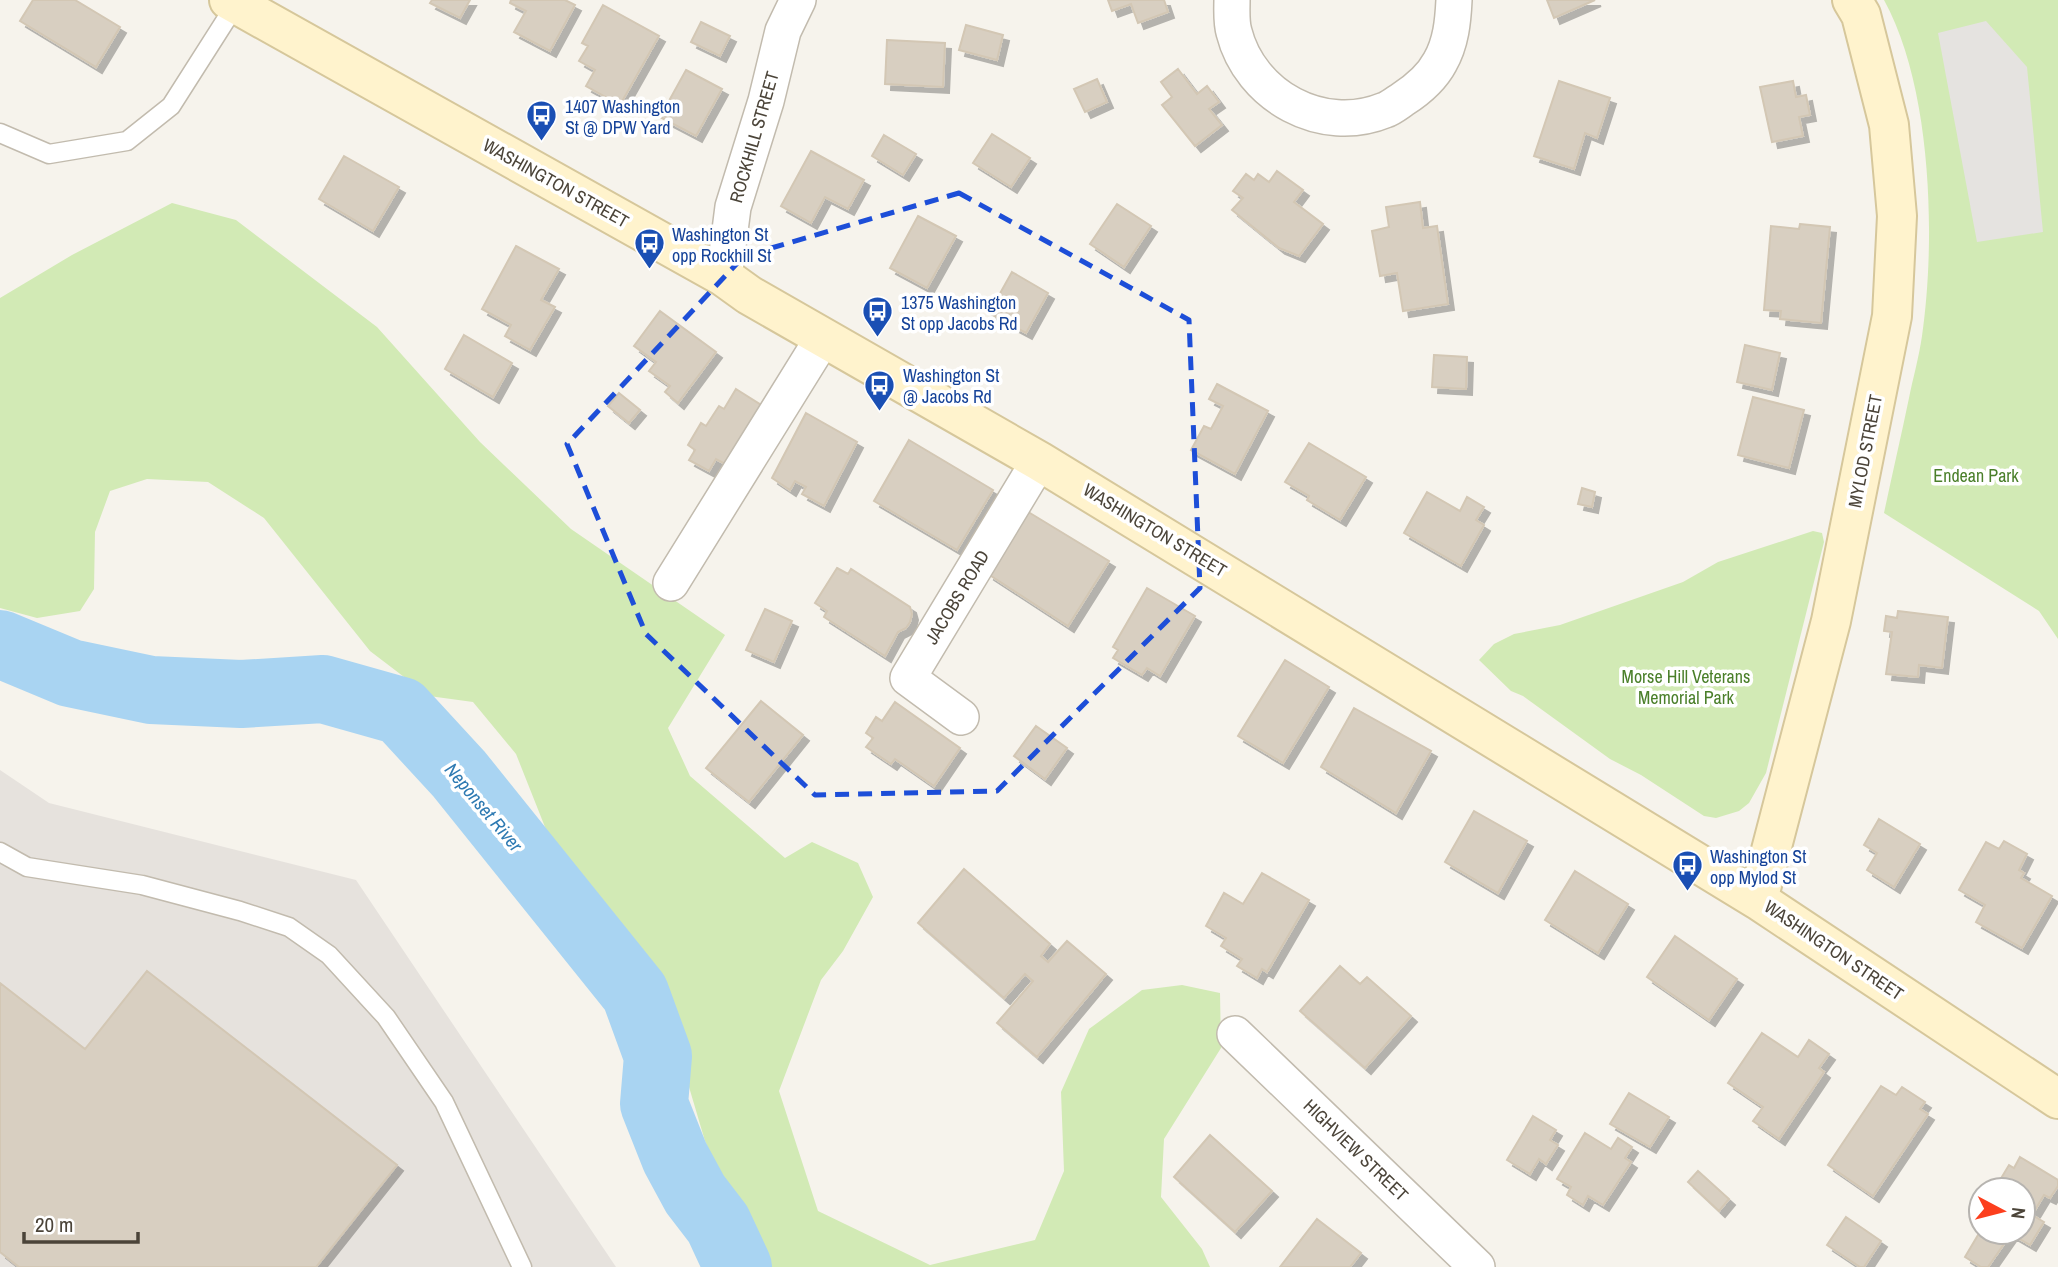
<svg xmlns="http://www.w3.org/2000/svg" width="2058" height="1267" viewBox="0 0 2058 1267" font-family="'Archivo Narrow',sans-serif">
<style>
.industrial{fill:#e6e2dd}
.green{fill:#d2eab5}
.parking{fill:#e5e3e0}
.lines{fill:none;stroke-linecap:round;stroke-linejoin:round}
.river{stroke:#a9d4f2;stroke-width:68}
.building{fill:#d8cfc1;stroke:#d3c7b4;stroke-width:2;filter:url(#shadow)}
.lane-casing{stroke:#c2bbae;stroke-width:21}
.street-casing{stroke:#c2bbae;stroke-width:38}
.secondary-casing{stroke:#d6c79b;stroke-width:42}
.lane{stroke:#fff;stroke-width:18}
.street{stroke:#fff;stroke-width:35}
.secondary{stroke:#fff3cd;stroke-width:38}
.marked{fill:none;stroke:#1d4ed8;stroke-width:5;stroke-dasharray:14 9;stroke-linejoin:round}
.labels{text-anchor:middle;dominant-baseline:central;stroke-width:7;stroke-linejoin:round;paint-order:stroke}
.transit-label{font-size:18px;fill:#164399;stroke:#fff;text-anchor:start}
.street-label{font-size:18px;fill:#4b4439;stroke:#fff}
.park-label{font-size:18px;fill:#4a7f2a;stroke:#fff}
.water-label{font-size:19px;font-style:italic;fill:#2e7ab2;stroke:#fff}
</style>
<defs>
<filter id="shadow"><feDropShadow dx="6" dy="6" stdDeviation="0" flood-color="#0004"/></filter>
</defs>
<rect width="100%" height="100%" fill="#f6f3ec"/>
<!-- industrial -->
<path class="industrial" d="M0,770L49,803L356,880L616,1267H0Z"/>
<!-- green -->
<path class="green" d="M1884,0H2058V639L2039,611L1884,513C1892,475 1901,437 1909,398C1913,378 1919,357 1922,336C1936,239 1932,87 1884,0Z
M172,203L236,220L377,327L480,442L571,529L725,635L668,728L690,776L785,858L812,842L858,863L873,897L843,951L821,980L779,1091L818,1211L930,1265L1035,1240L1064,1171L1061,1092L1089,1029L1142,990L1182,985L1220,993L1221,1048L1164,1139L1161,1197L1202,1249L1210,1267H759L749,1240L705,1141L668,1016L619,931L547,832L516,754L473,702L429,696L370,651L264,518L208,482L147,479L110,491L95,532L94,589L80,611L37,618L0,608V298L72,255Z
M1813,531L1822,533L1824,542L1766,773L1749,803L1739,811L1716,818L1704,816L1641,775L1610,759L1523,696L1511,691L1479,660L1494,644L1514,634L1560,625L1683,582L1718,562Z"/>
<!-- parking -->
<path class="parking" d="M1986,21L2027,67L2043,232L1977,242L1938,33Z"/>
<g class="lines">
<!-- river -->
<path class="river" d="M0,644L70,673L151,690L241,694L323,689L401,711L459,774L635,993L658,1056L654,1104L675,1157L695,1194L718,1224L738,1267"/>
</g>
<!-- building -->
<path class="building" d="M33,0H75L120,27L96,67L20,21Z
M432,0H470L460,18L430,3Z
M511,0H565L575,5L550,51L514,32L526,11L510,3Z
M1108,0H1164L1168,12L1138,23L1131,4L1112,11Z
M1547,0H1595L1554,18Z
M603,5L659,36L620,105L586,86L595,70L579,61L588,46L582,43Z
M701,22L730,36L720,56L691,42Z
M966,25L1003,35L997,60L959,50Z
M887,40L945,43L943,87L885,84Z
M1178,69L1197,94L1207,86L1219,102L1209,109L1222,125L1195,146L1162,105L1172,97L1161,82Z
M686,70L722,89L696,136L660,117Z
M1097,79L1107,102L1085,112L1074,89Z
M1559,81L1610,98L1597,138L1585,133L1574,169L1534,156Z
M1793,81L1796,97L1806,95L1810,115L1799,117L1803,136L1772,142L1760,87Z
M992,134L1030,158L1011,187L973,163Z
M884,135L916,154L903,175L872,156Z
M811,151L864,180L848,209L825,197L811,223L781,206Z
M344,156L399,187L373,231L319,199Z
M1277,171L1303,190L1294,202L1323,224L1299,256L1279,248L1232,210L1243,198L1233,191L1246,174L1254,180L1258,174L1269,182Z
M1420,202L1423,228L1437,226L1448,304L1403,311L1397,273L1380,276L1372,231L1389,227L1386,207Z
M1117,204L1151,226L1124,267L1090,244Z
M918,216L956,236L927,288L890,268Z
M1800,224L1830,227L1821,323L1780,319L1781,311L1764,310L1771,226L1799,229Z
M516,246L559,269L541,300L555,307L530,350L505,336L511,325L482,309Z
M1012,272L1048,293L1026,333L989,313Z
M660,311L716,352L678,403L665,392L670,386L649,371L656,362L634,346Z
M464,335L512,363L493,397L445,369Z
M1745,345L1780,353L1772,390L1737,382Z
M1434,355L1467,357L1466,389L1432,387Z
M1217,384L1268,411L1235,474L1191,450L1204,426L1211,429L1223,406L1209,399Z
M736,389L766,408L729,466L716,459L709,471L689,460L695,450L688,445L701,423L706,426L719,406L724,409Z
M619,393L640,410L629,423L608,406Z
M1753,397L1804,410L1789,468L1738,455Z
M806,413L857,442L824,506L802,494L806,487L795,481L790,490L772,478Z
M909,440L993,490L957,550L874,501Z
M1309,443L1366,477L1340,520L1307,500L1309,496L1285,482Z
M1582,488L1595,492L1592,507L1578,504Z
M1427,492L1460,511L1467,497L1484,507L1476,520L1484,525L1461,566L1404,533Z
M1025,510L1109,561L1068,626L988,574Z
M837,568L848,574L851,569L910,607L912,614L910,622L906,628L898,632L885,656L824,617L827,611L815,603Z
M1147,588L1195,616L1160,676L1147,668L1142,675L1113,658L1118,650L1113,647Z
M765,609L792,621L774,662L746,650Z
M1898,611L1948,617L1942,668L1919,665L1918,677L1886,674L1892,632L1884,631L1886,616L1897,618Z
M1285,660L1329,687L1283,763L1238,736Z
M761,701L803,735L749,802L706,768Z
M895,702L960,748L934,786L895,759L891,764L866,747L873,738L866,733L876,717L882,721Z
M1354,708L1431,751L1396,813L1321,767Z
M1036,726L1067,748L1045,779L1014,756Z
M1474,811L1527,841L1498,893L1445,862Z
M1879,819L1920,844L1894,887L1867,870L1877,853L1864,845Z
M2004,841L2027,854L2019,870L2024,873L2021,878L2052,896L2022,948L1976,922L1985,905L1959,890L1986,842L1999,849Z
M964,869L1050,944L1041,956L1048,962L1067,941L1106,974L1037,1057L997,1023L1033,981L1025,974L1004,998L918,923Z
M1575,871L1628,904L1598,953L1545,920Z
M1262,873L1309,900L1267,972L1262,969L1257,978L1237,966L1242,959L1221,946L1226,938L1206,926L1224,893L1243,904Z
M1675,936L1737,979L1709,1020L1647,977Z
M1340,966L1360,984L1367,977L1411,1016L1365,1068L1300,1011Z
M147,971L397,1165L316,1267H19L0,1252V983L85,1049Z
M1762,1033L1798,1057L1809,1040L1829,1054L1819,1068L1824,1072L1779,1139L1753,1121L1763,1107L1728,1083Z
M1881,1086L1896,1095L1902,1087L1925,1102L1920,1109L1928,1114L1873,1196L1828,1165Z
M1629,1093L1669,1117L1650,1147L1610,1124Z
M1533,1116L1556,1130L1550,1140L1558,1145L1546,1164L1539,1159L1530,1174L1507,1160Z
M1585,1133L1611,1149L1618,1138L1632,1147L1625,1158L1631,1162L1603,1205L1588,1196L1583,1205L1567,1195L1571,1187L1557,1179Z
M1210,1135L1272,1191L1235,1232L1174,1177Z
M2020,1157L2058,1180V1186L2050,1198L2044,1195L2032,1215L2044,1222L2030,1245L2011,1234L1988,1267H1981L1965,1257L1981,1230V1232H2023V1190H1994L2009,1165L2014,1168Z
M1698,1171L1729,1199L1719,1211L1688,1182Z
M1846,1217L1881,1241L1864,1267H1860L1827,1245Z
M1317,1219L1361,1253L1350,1267H1280Z"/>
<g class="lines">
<defs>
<path id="lane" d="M0,133L49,154L127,141L171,106L236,4
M0,852L27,867L142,885L240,911L289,927L329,955L386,1017L444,1102L522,1267"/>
<path id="street" d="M1232,0C1232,10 1231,22 1234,32C1250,96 1322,136 1385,110C1391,108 1397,103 1403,99C1417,90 1432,77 1440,62C1451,43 1453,21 1454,0
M724,277L733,207L766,101L783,31L798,0
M671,583L823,338
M961,717L908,678L1039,461
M1235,1034L1477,1267"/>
<path id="secondary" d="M229,0L724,277L749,295L1039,461L1758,900L2058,1099
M1758,900L1831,621L1892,316L1897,216L1889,125L1861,15L1852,0"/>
</defs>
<!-- lane casing -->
<use href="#lane" class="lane-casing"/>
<!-- street casing -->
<use href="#street" class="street-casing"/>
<!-- secondary casing -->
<use href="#secondary" class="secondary-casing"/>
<!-- lane -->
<use href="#lane" class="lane"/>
<!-- street -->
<use href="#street" class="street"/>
<!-- secondary -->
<use href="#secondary" class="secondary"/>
</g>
<!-- marked area -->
<path class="marked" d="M959,193L1189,320L1200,588L997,791L815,795L646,634L567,444L744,256Z"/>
<!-- icons -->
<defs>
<symbol id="bus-pin" viewBox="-11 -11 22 30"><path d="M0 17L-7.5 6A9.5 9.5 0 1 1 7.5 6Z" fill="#1a4fb4" stroke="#fff"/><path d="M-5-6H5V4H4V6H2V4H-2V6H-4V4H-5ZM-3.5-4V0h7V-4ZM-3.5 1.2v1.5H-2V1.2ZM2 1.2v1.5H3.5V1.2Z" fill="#fff"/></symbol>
</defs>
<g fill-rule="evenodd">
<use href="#bus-pin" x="524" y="98" width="35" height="47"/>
<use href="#bus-pin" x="632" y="226" width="35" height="47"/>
<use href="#bus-pin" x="860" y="294" width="35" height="47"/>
<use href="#bus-pin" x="862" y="368" width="35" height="47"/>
<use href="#bus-pin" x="1670" y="848" width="35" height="47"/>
</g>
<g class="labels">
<!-- transit labels -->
<g class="transit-label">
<text x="565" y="106">1407 Washington<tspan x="565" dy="21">St @ DPW Yard</tspan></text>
<text x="672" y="234">Washington St<tspan x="672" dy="21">opp Rockhill St</tspan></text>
<text x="901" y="302">1375 Washington<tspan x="901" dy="21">St opp Jacobs Rd</tspan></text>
<text x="903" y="375">Washington St<tspan x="903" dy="21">@ Jacobs Rd</tspan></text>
<text x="1710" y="856">Washington St<tspan x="1710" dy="21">opp Mylod St</tspan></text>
</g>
<!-- street labels -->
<g class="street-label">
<text transform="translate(754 137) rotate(-74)">ROCKHILL STREET</text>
<text transform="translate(556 183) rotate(29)">WASHINGTON STREET</text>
<text transform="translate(1865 451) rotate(-79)">MYLOD STREET</text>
<text transform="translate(1155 530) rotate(31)">WASHINGTON STREET</text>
<text transform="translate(957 597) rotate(-59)">JACOBS ROAD</text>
<text transform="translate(1834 950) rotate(34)">WASHINGTON STREET</text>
<text transform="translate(1356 1150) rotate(44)">HIGHVIEW STREET</text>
</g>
<!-- park labels -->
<g class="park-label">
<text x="1976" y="475">Endean Park</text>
<text x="1686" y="676">Morse Hill Veterans<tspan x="1686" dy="21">Memorial Park</tspan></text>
</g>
<!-- water labels -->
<g class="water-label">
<text transform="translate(484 807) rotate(50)">Neponset River</text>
</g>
</g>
<!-- north arrow -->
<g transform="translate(2002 1211) rotate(97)"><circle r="33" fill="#ffffff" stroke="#b7b4b0" stroke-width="2"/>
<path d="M0-5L12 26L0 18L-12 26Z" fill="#fc3f1d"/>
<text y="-10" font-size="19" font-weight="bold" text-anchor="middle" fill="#4b4439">N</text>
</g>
<!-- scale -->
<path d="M24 1232v10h114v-10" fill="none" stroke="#4b4439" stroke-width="3.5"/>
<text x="35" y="1232" font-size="21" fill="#4b4439" stroke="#ffffff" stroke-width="5" paint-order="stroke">20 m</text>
</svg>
